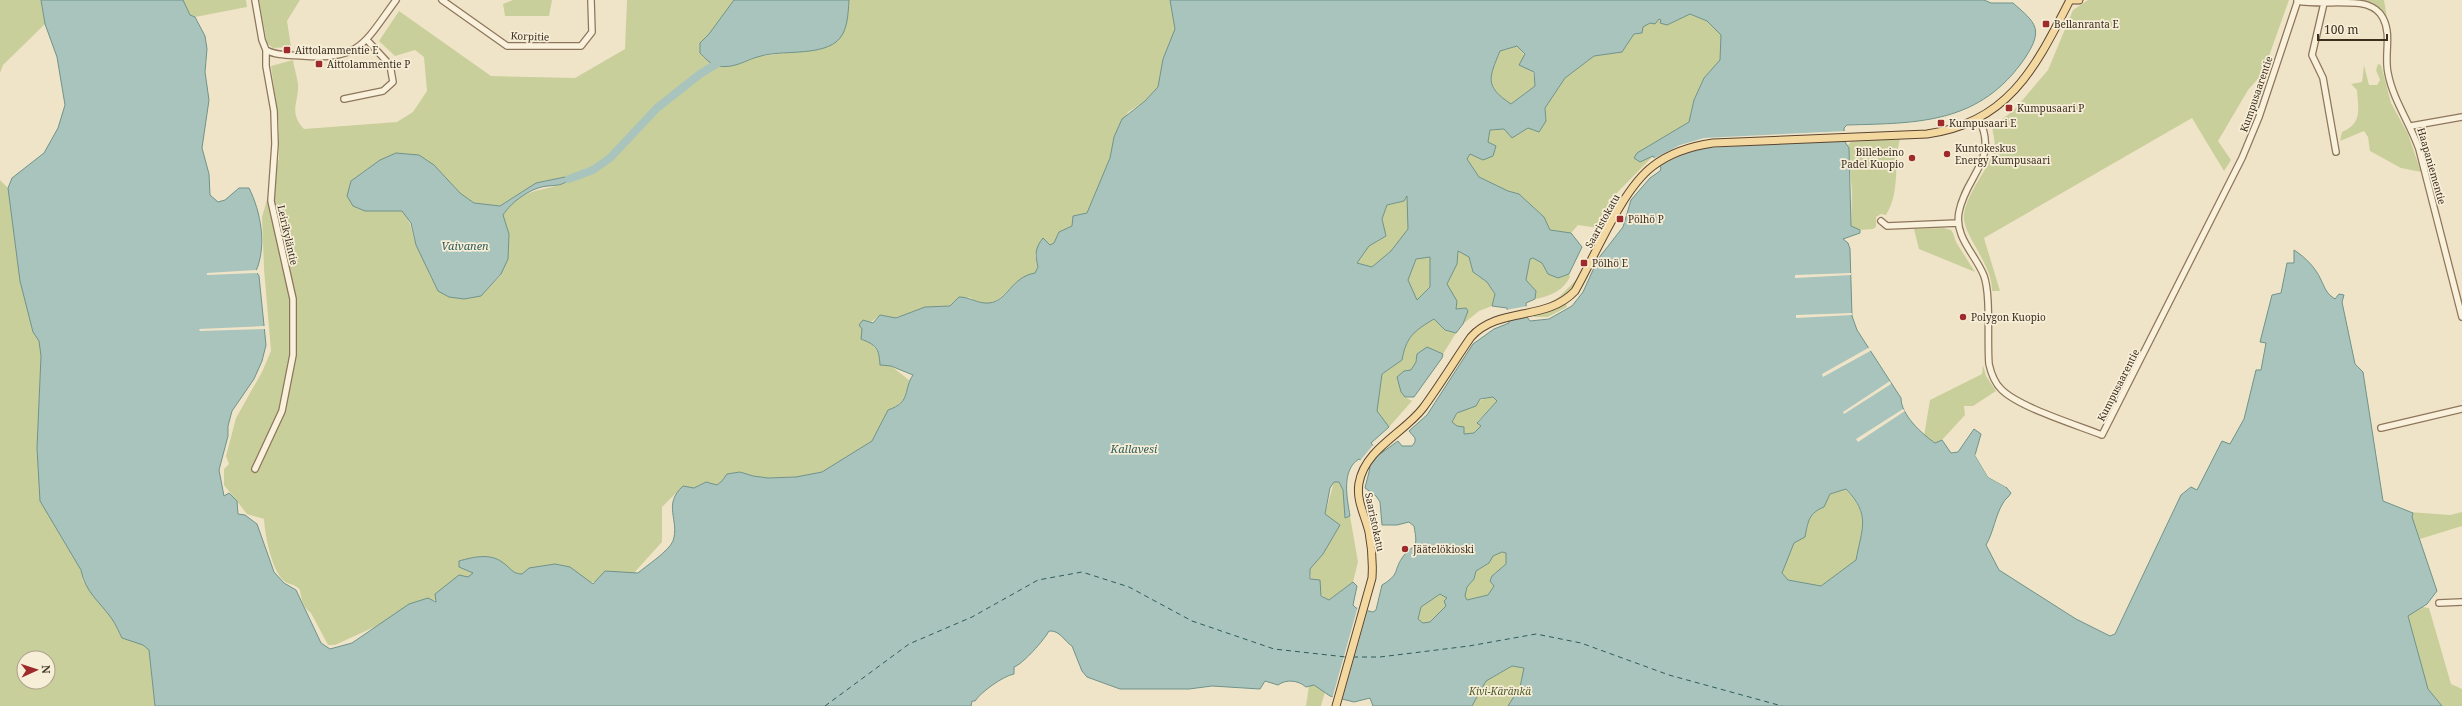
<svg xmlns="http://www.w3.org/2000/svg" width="2462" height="706" viewBox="0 0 2462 706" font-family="'Noto Serif',serif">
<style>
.green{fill:#c9cf9b;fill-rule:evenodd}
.water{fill:#a9c4bc;stroke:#6f938a;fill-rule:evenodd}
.pier{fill:#f0e4c8}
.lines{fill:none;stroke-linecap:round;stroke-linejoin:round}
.river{stroke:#a9c4bc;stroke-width:8}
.ferry{stroke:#2f5d5a;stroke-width:1;stroke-dasharray:5 4;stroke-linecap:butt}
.minor-casing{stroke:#8d765c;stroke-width:8}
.major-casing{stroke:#5b4430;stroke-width:9}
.minor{stroke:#faf1dc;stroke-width:5.5}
.major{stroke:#f3d9a0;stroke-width:7}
.poi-dot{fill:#9e2a2b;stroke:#f7eed8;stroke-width:1.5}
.labels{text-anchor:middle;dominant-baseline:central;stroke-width:3.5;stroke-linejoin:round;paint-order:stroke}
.poi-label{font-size:10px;fill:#3d2e20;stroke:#f7eed8;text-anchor:start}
.street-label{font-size:10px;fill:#3d2e20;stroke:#f7eed8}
.park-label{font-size:10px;font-style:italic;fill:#4d5a26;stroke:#f7eed8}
.water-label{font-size:11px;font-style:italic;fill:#2f5d5a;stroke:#f7eed8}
</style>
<rect width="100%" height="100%" fill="#f0e4c8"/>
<!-- green -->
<path class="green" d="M0,0H41L45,24L3,65L0,73Z
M183,0H246L247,7L195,17L190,15Z
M259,0H300L287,21L291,47L273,48L267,43Z
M513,0H552L549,16H505L503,4Z
M627,0H734L709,34L700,43V53L715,66H733L761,56L801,51L846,25L849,0H1170L1175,29L1163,59L1158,87L1145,101L1128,112L1114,137L1110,158L1087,213L1073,216L1072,226L1059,232L1054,243L1050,245L1046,242L1035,255L1038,267L1035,274C1006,278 1002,318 969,297L950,306L925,307L896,318L880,315L862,329L879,354L880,365L891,366L909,380C908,395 903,405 888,410L872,441L822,472L796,477L768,478L753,476L740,472L727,474L722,481L717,485L706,482L694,488L683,486L662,507V542L633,574L574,586L433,600L335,645H328L311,613C303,607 301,599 300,590C296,584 289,585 284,581C271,569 265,535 264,519L247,514L224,485V469L229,464L226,456L236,418L262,372L271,351L264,269L262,217L279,158V124L271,66L293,60C294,68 297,76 298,84C299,102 288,112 304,129L397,122L413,112L427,91L424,57L415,50L395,56L379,41L399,11L491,76L575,78L625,49ZM380,160L434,165L460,193L474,203L500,206L536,183L565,177V183C540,192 521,188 503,215L501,275L481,296L465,299L431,278C427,267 422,257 417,246C410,231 414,226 402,211H365L351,181Z
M2088,0H2289L2263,73L2248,90L2218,141L2231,160L2224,171L2192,118L1984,238L2000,291H1992C1993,264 1961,234 1964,214C1968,190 1988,171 1994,149C1996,143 1993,134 1992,127L2014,110L2048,70L2073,10Z
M2355,0H2384L2387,18L2375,4Z
M1690,14L1707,21L1721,35L1720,60L1704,78L1694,100L1689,122L1637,153L1645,158L1653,156L1613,197L1598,228L1578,225L1571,233L1550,230L1544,217L1519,194L1508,191L1479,177L1467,159L1470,154L1488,142L1490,130L1528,128L1546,121L1545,108L1565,78L1594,56L1622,52L1634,34L1642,33V27L1659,19L1661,20L1660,23L1667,25Z
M1517,46C1528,58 1534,69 1535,86L1511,104C1484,86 1489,78 1500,51Z
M2378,64L2381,65L2391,103L2408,134L2421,172L2401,168L2370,151L2368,137L2364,131L2340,141L2342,132C2363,123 2358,109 2357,90L2351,84L2362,82L2364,65L2369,85H2377L2380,80L2376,70Z
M1900,139C1893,165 1901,191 1886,215L1881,214L1876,217V227L1873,229L1860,230L1851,226L1852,192L1848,145L1851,142Z
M0,180L8,188L20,281L33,332L39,341L41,356L37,448L40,500L81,570L83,581L113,620L122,638L143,645L149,650L155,706H0ZM24,658H48V682H24Z
M1407,196L1409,229L1391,251L1372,267L1357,263L1369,246L1386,236L1382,219L1387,205L1404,201Z
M1944,228L1951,230L1953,233L1956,242L1975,272L1919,249L1914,229Z
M1458,251L1469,256L1473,272L1487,282L1495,295L1492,306L1479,311L1463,324L1466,317V308L1456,309L1447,284L1457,264Z
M1430,257V287L1417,300L1408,280L1416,259Z
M1533,258L1542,263L1548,274L1558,278L1569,274L1570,277C1564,290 1549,297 1535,299L1536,291L1526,280L1530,259Z
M1577,279L1578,281C1569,294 1562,301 1546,305L1559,297Z
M1566,304L1567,307L1548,317H1534L1533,315L1557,309Z
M1434,319L1445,330L1456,333L1443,354L1434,350L1418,354L1416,362L1411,370L1404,371L1405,397L1412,401L1389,427L1377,411L1382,374L1402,360C1406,337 1414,331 1434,319Z
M1983,365L1986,376L1996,391L1973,406H1964L1965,415L1942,440L1935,443L1924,436L1930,400L1982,374Z
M1493,397L1497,401L1477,422L1482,426L1474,433L1464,435L1452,422C1459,408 1477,400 1493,397Z
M1334,482H1339L1343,490L1345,518L1350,516L1358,562L1353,582L1329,600C1317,594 1310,582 1310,569L1323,554L1325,514Z
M1845,489C1871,515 1862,528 1856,560L1821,586L1788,580L1782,573L1794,543L1805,537C1808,521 1809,513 1824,507L1830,494Z
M2409,512L2450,515L2462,512V526L2420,539L2412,517L2413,513Z
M1502,552L1506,553V564L1492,576L1495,586L1488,595L1467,600L1465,596L1467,587L1474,579L1476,571L1489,563L1493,556Z
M1440,594L1448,598L1446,606L1430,622L1423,623L1418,619L1421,607Z
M2423,607L2429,608L2451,684L2462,689V706H2442L2428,689L2408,616Z
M1512,666L1524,668C1521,682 1519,696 1508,706H1472L1486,681Z
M1314,685L1325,692L1321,706H1306L1309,686Z"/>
<!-- water -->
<path class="water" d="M41,0H183L190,15L195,17L205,36L207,49L205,72L209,100L202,148L209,174L210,195L218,202L225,200L239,188H249C261,212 267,246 256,271L259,276L266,345L262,361L254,379L232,411L228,426V436L219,470L224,496L229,493L237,501L238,514L245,515L257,524L274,572L284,583L296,590L321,643L330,649L352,643L409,604L428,598L436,602L435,594L459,575L468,577L473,573L459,567V561C473,557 490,553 502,562C510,567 512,574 522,574L529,568L555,564L570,567L593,584L605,571L638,573C646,566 669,551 673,541C680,520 662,505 683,486L694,488L706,482L717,485L722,481L727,474L740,472L753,476L768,478L796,477L822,472L872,441L888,410C912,402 903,389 913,375L891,366L880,365C879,348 876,345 861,339L862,329L859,325L863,320L873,323L880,315L896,318L925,307L950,306L959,297C970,297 978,304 989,303C1008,301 1011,277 1035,273L1038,267C1035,254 1035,248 1043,238L1050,245L1054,243L1059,232L1072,226L1073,216L1087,213L1110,158L1114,137L1122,119L1145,101L1158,87L1163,59L1175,29L1170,0H1984L1991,3H2013C2036,23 2044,29 2025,58C1980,124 1919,123 1847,125L1844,128L1845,142L1849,148L1851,226L1860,230V233L1843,239L1848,243L1850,249L1852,316L1857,330L1901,398C1901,415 1922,434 1935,443L1942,440L1951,453L1958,452L1974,429L1981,434L1975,455L1988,477L2006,487L2011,493C2009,497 2005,499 2003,503C1995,516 1994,531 1986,545L1999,570L2076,619L2110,636L2115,634L2181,495L2191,487L2197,490L2222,441L2230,444L2244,419L2256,370H2261L2266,343L2260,342L2272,295L2281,293L2287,263H2294V250C2305,257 2316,268 2321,280C2326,290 2326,293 2335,299L2339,294L2344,295L2342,302L2355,364L2363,372L2383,501L2413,513L2412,517L2437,591L2427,604L2408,616L2428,689L2442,706H1508L1520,687L1524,668L1512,666L1486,681L1472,706H1373L1370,698L1354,702L1330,696L1314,685L1306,687C1298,680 1286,679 1278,685L1265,681L1260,689L1212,686L1189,689H1120L1087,677L1082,671L1072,646C1064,641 1060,630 1049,631C1044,640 1023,664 1014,667V674C1003,676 981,692 975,701H972L971,706H155L149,650L143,645L122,638C119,632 116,625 112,619C100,602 85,592 81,570L40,501L37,448L41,356L39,341L33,332L20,281L8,188L12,178L44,153L58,128L65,105L57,57L45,24ZM1690,14L1707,21L1721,35L1720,60L1704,78L1694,100L1689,122L1637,153L1634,158L1640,162L1653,156L1661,168L1660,171L1650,178L1631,200L1623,227L1598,259L1583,292L1572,306L1549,319L1530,321L1527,317L1526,303L1535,299L1536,291L1526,280L1530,259L1533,258L1542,263L1548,274L1558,278L1569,274L1582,247L1571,233L1550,230L1544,217L1519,194L1508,191L1479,177L1467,159L1470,154L1483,160L1493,156L1496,146L1488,142L1490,130L1504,129L1512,138L1528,128L1539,132L1546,121L1545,108L1565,78L1594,56L1622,52L1634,34L1642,33L1643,27L1650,23L1655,24L1659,19L1661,20L1660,23L1667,25ZM1517,46L1525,54L1519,65L1534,72L1535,86L1511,104C1484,86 1489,78 1500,51ZM1407,196L1408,229L1391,251L1372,267L1357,263L1369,246L1386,236L1382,219L1387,205L1404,201ZM1458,251L1469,257L1473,272L1487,282L1495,294L1492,306L1507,308L1509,323L1494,329L1473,344L1427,415L1409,431L1415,438V442L1412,446H1402L1398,441L1380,454L1371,443L1389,427L1377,411L1382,374L1402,360C1406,337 1414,331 1434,319L1445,330L1456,333L1463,324L1468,311L1466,308L1456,309L1457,301L1447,284L1457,264ZM1430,257V287L1417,300L1408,280L1416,259ZM1493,397L1497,401L1477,423L1481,426L1474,433L1464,434V427L1457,426L1452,422L1457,413L1476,406L1480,399ZM1359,459L1370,468L1365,488L1376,496L1380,502L1382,525H1397L1409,522L1414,526C1419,553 1413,542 1402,558C1393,572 1400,574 1382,585L1376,610L1373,612L1356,608L1353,605L1357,586L1353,582L1329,600L1321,596L1320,580L1310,579V569L1323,554L1340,525L1325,514L1330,488L1334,482H1339L1343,490L1345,518L1350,516C1347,498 1341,470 1359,459ZM1846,489C1871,515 1862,528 1856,560L1821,586L1788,580L1782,573L1794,543L1805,537C1808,521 1809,513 1824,507L1830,494ZM1502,552L1506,553V564L1492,576L1490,581L1494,586L1488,595L1467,600L1465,596L1467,587L1474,579L1476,571L1489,563L1493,556ZM1440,594L1447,598L1444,601L1446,606L1430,622L1423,623L1418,619L1421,607Z
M734,0H849C848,14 848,33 836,42C818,56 781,50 761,56C744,60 736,69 717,66C711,65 704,57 700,53V43L709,34Z
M396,153L419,155L434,165L460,193L474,203L500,206L536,183L565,177L569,179C563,186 556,185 548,186C532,187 512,201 503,215L509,234L508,259L501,274L481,296L464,299L449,297L438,291L416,245L411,223L402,211H365L353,206L347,196L351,181L380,160Z
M1427,347L1443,354L1442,358L1414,397H1405L1401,392L1397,377L1404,371L1411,370L1416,362L1417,354Z"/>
<!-- pier -->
<path class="pier" d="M1846,131V140L1704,148L1683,154L1658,167L1653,159L1680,145L1704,138Z
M258,270V273L207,275V273Z
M1851,273V275L1795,278V275Z
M1528,306L1529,316L1507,319L1506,310Z
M1852,313V315L1796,318V315Z
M265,326L266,329L200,331L199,329Z
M1870,347L1872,350L1823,377L1822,374Z
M1890,381L1891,384L1844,414L1843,412Z
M1903,409L1905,411L1858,442L1856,439Z
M1373,445L1381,452L1367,469L1359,462Z
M1977,453L1989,476L2007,485L2006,487L1988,477L1975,455Z
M1358,606L1368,609L1342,701L1332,699Z"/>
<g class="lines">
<!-- river -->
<path class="river" d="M569,179L593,170L610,158L657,108L700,74L723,60"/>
<!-- ferry -->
<path class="ferry" d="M1353,657H1380L1469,646L1536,634L1581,643L1669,675L1782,706
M825,706L909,644L972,617L1038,580L1082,572L1129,587L1192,621L1274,649L1346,657"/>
<defs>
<path id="minor" d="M442,0L507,46H581L592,32L591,0
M2297,1C2317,5 2352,0 2367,5C2373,7 2380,12 2383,18C2392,35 2384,55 2388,73C2393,100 2410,123 2419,149L2462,317
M2324,3L2312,55L2323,78L2336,152
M266,50C276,56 291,55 303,56C360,61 365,42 396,0
M344,99L383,91L393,82L390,65L367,40
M1979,119C1999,160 1966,175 1959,212C1954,237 1976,255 1984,276C1991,295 1987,341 1989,364C1991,373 1994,382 2001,389C2018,407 2077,425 2102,435L2242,158L2259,117L2298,0
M2411,126L2462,117
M1881,221L1887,226L1958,223
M2381,428L2462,409
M255,469L282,411L293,355V299L271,201L275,144L274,111L266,66V50L262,40L255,0
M2439,603L2462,602"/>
<path id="major" d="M2070,0H2079
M1336,706L1372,578C1373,562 1372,548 1369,532C1365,515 1356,501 1359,483C1365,449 1404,433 1423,408C1440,385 1455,360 1471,337C1499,306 1546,322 1575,291C1595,256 1622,189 1653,166C1670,153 1692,146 1713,143L1927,134C2009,123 2036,66 2070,0"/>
</defs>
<!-- minor casing -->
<use href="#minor" class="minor-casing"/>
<!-- major casing -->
<use href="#major" class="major-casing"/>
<!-- minor -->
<use href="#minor" class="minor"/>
<!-- major -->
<use href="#major" class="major"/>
</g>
<!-- markers -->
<g class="poi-dot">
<rect x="2042" y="20" width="8" height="8" rx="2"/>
<rect x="283" y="46" width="8" height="8" rx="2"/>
<rect x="315" y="60" width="8" height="8" rx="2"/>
<rect x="2005" y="104" width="8" height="8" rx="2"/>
<rect x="1937" y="119" width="8" height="8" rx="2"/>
<circle cx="1947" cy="154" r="4"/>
<circle cx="1912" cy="158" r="4"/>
<rect x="1616" y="215" width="8" height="8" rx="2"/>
<rect x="1580" y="259" width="8" height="8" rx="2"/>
<circle cx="1963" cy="317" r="4"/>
<circle cx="1405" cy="549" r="4"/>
</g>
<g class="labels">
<!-- poi labels -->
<g class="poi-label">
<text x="2054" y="24">Bellanranta E</text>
<text x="295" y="50">Aittolammentie E</text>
<text x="327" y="64">Aittolammentie P</text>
<text x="2017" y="108">Kumpusaari P</text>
<text x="1949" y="123">Kumpusaari E</text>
<text x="1955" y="148">Kuntokeskus<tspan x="1955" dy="12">Energy Kumpusaari</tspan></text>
<text x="1904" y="152" text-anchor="end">Billebeino<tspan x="1904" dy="12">Padel Kuopio</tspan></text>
<text x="1628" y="219">Pölhö P</text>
<text x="1592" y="263">Pölhö E</text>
<text x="1971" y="317">Polygon Kuopio</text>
<text x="1413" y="549">Jäätelökioski</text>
</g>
<!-- street labels -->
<g class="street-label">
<text transform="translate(530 36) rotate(2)">Korpitie</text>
<text transform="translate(2256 94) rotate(-71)">Kumpusaarentie</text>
<text transform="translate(2432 166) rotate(74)">Haapaniementie</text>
<text transform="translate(1602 221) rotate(-61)">Saaristokatu</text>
<text transform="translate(288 235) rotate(77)">Leirikyläntie</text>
<text transform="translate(2118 385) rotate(-63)">Kumpusaarentie</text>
<text transform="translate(1375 522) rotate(78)">Saaristokatu</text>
</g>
<!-- park labels -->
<g class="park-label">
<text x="1500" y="691">Kivi-Käränkä</text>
</g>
<!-- water labels -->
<g class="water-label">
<text x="465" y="245">Vaivanen</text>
<text x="1134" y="448">Kallavesi</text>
</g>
</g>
<!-- north arrow -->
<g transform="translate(36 670) rotate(87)"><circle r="19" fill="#f7eed8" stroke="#ada18e"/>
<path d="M0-3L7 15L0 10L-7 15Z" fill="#9e2a2b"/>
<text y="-6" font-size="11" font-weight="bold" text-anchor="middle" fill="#3d2e20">N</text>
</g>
<!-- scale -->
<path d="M2318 34v6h69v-6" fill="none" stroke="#3d2e20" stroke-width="2"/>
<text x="2324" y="34" font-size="12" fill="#3d2e20" stroke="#f7eed8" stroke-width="3" paint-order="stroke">100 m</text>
</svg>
